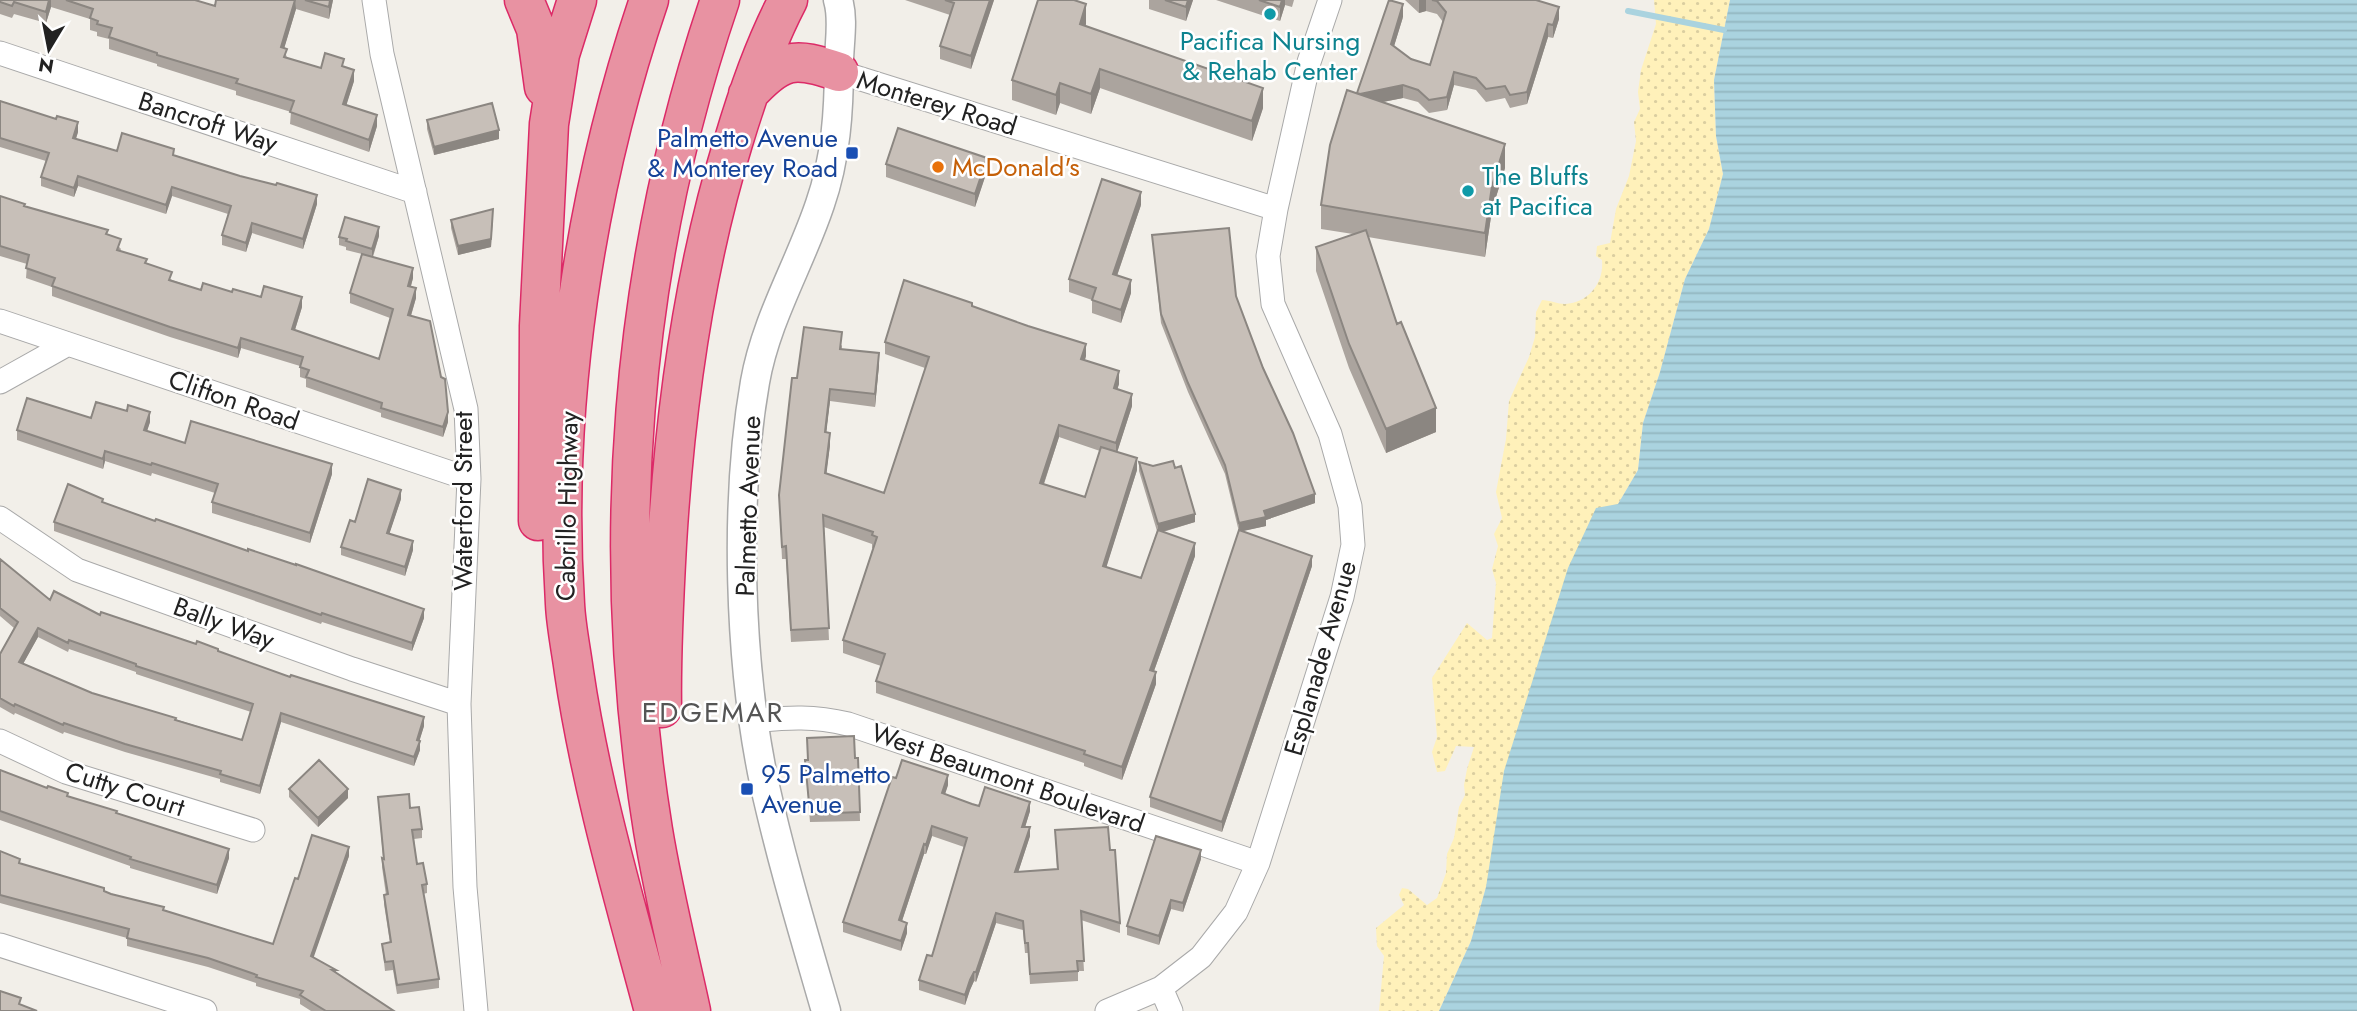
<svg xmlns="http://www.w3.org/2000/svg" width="2357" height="1011" viewBox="0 0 2357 1011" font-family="Jost,sans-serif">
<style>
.sand{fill:url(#sand-dots)}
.water{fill:url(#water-rules)}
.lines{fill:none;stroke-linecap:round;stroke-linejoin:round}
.stream{stroke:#aad3df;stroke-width:6}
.minor-casing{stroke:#a9a9a9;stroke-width:25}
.tertiary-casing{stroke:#a9a9a9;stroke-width:31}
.motorway-casing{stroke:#dc2a67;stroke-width:41}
.minor{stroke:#fff;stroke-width:23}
.tertiary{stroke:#fff;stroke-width:28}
.motorway{stroke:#e892a2;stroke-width:38}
.wall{fill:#aba49e;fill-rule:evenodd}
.shaded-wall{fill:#8b8681}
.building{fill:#c7bfb8;stroke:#8b8681;stroke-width:2;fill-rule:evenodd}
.culture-dot{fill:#0f9aa8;stroke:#fff;stroke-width:2.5}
.transit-dot{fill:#1a4fb4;stroke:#fff;stroke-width:2.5}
.food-dot{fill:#e8710a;stroke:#fff;stroke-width:2.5}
.labels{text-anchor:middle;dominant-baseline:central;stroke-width:5;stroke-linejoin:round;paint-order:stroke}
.culture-label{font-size:26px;fill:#0d838f;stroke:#fff}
.street-label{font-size:26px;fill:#222;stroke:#fff}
.transit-label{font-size:26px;fill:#164399;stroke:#fff;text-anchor:end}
.food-label{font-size:26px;fill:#c56008;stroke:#fff;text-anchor:start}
.neighbourhood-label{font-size:28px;letter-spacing:2px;fill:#555;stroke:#fff}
</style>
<defs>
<pattern id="sand-dots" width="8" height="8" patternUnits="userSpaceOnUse" patternTransform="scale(1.75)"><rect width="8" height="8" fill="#fff1ba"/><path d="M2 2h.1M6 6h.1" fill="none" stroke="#dacea0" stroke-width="1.8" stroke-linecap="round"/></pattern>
<pattern id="water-rules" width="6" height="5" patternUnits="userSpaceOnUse" patternTransform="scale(1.75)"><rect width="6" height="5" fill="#aad3df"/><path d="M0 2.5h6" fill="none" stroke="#92b5bf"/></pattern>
</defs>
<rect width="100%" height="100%" fill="#f2efe9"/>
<!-- sand -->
<path class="sand" d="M1654,0H1730L1714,80L1716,136L1723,174L1709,229L1685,279L1660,372L1643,423L1638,470L1618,504L1486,887L1471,941L1439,1011H1379L1384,956L1377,946L1376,928L1404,905L1399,895L1402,888L1408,889L1427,905L1437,898L1446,873L1447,854L1454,838L1459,807L1465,795L1464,785L1467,769L1474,747L1456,746L1445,771L1437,772L1432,752L1437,737L1432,678L1467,623L1487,640L1492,638L1496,583L1492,569L1498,546L1494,534L1502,518L1496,492L1506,439L1509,401L1529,357L1535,337L1536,312L1542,300C1549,300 1558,304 1565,304C1590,302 1604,282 1602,260L1596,256L1597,246L1610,243L1616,209L1629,176L1636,141L1634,122L1640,109L1638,92L1641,70L1656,24Z"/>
<!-- water -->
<path class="water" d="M1730,0H2357V1011H1439L1471,941L1486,887L1504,771L1568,568L1596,508L1618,504L1638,470L1643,423L1660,372L1685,279L1709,229L1723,174L1716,136L1714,80Z"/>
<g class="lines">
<!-- stream -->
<path class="stream" d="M1628,11L1724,30"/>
<defs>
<path id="minor" d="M374,0L382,54L466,409L469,479L459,704L465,887L476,1011
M0,53L415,192
M839,72L1276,209
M0,321L469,479
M0,382L68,344
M0,518L77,570L352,669L459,704
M754,721C789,717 814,716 848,724L1258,863
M0,741L66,772L253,830
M0,945L205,1011
M1161,988L1171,1011
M1107,1011L1161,988L1201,957L1236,912L1258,863L1342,597L1353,545L1350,506L1330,434L1273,304L1268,256L1276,209L1309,62L1330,0"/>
<path id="tertiary" d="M826,1011C804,935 781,859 764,782C739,662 734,502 755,382C766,319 800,264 820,204C836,158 839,111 839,63C839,44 844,19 838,0"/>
<path id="motorway" d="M524,0L536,29L544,87
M649,0C585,188 552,405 565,604C566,626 571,649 574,672C591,787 624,899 654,1011
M748,94C781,58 794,56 839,72
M538,521L539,326L549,124L560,54L577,0
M662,708C661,654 664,599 667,544C675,409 693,273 733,143C748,93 764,46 788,0
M691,1011C678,951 663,891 653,830C608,551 629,267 720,0"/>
</defs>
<!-- minor casing -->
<use href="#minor" class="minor-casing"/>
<!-- tertiary casing -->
<use href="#tertiary" class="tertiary-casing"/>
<!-- motorway casing -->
<use href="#motorway" class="motorway-casing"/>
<!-- minor -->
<use href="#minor" class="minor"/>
<!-- tertiary -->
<use href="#tertiary" class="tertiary"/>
<!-- motorway -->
<use href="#motorway" class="motorway"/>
</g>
<!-- wall -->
<path class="wall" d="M0,0H142L215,6L216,0H333L329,19L296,9L284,48L287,58L321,68L344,66L354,81L346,105L377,126L369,152L290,124L291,112L236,95V91L157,66V64L109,49V39L97,36V32L90,30V19L51,7L46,23L14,14L12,18L0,14Z
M905,0H994L971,69L940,59V46L950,15Z
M1149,0H1193L1186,21L1149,9Z
M1216,0H1294L1292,7L1285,5L1280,21Z
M1405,0H1536L1559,19L1553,38L1548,37L1527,104L1510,108L1505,98L1486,102L1476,90L1454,85L1447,110L1429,113L1418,102L1403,98L1383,102L1505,168L1492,210L1485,257L1368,237L1397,324L1436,432L1386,453L1349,368L1316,271V247L1353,234L1321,229V205L1357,93L1403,17L1394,46L1411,59L1430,65L1443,22L1437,14L1426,11L1419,13Z
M1086,24V26L1263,108L1252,141L1100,88L1091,114L1060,103L1056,115L1012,100V80Z
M0,101L78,132L76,139L117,151L174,155L317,204L303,249L252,233L246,252L222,245V235L228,214L172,196L166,214L78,186L74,197L41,186V177L46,161L0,147Z
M427,120L499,139L434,155L427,129Z
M886,164L987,171L975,207L886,177Z
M0,196L25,206L108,235L121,249L120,251L147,264L172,280L201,290L232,292L261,297L302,307L295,330L379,359L390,318L350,303V293L362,254L346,250V247L339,245V237L379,236L373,257L413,278L411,286L416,298L411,316L448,422L443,437L381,417V413L306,387V379L300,377V366L241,348L238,358L170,337L52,296V287L26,278L27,264L0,256Z
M1141,205L1117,276L1131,293L1121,323L1092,313V300L1069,292V279Z
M493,218L491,247L458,255L451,228V220Z
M1152,235L1236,296L1315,503L1266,520V526L1242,531L1312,566L1222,832L1150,807V797L1239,532L1225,474L1188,392L1161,323Z
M972,306L1086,356L1085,360L1119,384L1117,389L1132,406L1117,452L1137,470L1106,567L1141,578L1157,531L1139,471V462L1195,522L1163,532L1195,556L1154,671L1156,684L1122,780L1084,766V763L876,693V681L881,666L843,653V640L873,548H872V544L824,527L829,640L791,642L786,559H782L779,495L797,378L842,345V349L879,365L875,407L830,401L826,432L830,445L826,474L884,493L925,368L885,354V342ZM1059,437L1100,451L1085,497L1044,484Z
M91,418L150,422L147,431L185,443L332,474L310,543L212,513V502L215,493L152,473L151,476L105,461L103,469L17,440V430Z
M401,499L389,534L413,550L405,576L341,555V547L355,522Z
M103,502L424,618L412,651L322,622L321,624L54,531V522Z
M0,559L50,600L218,652L424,726L419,741L420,750L414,766L281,722L260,794L220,782V779L125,752L64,732L63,734L15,713L14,715L0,707V654L14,628L0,616ZM38,637L68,652L69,649L136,672V674L251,712L242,740L92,693L23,664Z
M858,758L860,821L810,822L805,760Z
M0,772L117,813L229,858L217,894L130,868V866L0,820Z
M896,778L948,785L945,794L979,806L1030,811L1025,827L1030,836L1018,872L1057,869L1055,830L1110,850L1120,923V933L1081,920L1084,971H1078V981L1030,984L1028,953H1025L1023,930L996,923L976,982L974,981L970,990L965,1005L919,990V980L932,956L964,847L932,836L926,854H924L902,921L907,933L901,951L843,932V922Z
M289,789L348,798L318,827L289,797Z
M378,797L410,808L422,829V838L414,839L417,864L427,884V893L423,894L439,979V988L397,994L393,970L385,971L382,944L390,943L384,904V895H386L382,867V858H383Z
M0,851L20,863L164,911L273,944L298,879L349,856L313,957L336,970V973L394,1011H311L300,1004V999L256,986V983L208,967L127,946V938L0,903Z
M1201,859L1183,912L1171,909L1159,945L1127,935V926Z"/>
<!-- shaded-wall -->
<path class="shaded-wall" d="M49,0H51V7L46,23V12Z
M295,0L296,9L281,59V47Z
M330,0H333L329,19V7Z
M990,0H994L971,69V56Z
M1188,0H1193L1186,21V7Z
M1282,0H1285V5L1280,21V7Z
M1419,0H1426V11L1419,13Z
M1086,4V24L1080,44V24Z
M1403,4V17L1391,56V44Z
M1559,7V19L1553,38V25Z
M1548,24V37L1527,104V92Z
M1100,69V88L1091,114V94Z
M354,70V81L343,116V104Z
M1454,72V85L1447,110V97Z
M1060,83V103L1056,115V95Z
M1403,85V98L1357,107V95Z
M1263,88V108L1252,141V121Z
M377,115V126L369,152V140Z
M78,122V132L73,147V138Z
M499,130V139L434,155V147Z
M1505,144V168L1492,210L1485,257V233L1492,186Z
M987,158V171L975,207V194Z
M78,176V186L74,197V188Z
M172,187V196L166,214V205Z
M1141,192V205L1113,287V274Z
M317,195V204L303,249V239Z
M493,209L491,247L458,255V246Z
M252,223V233L246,252V243Z
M379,227V236L372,258V249Z
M413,268V278L408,296V286Z
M1131,280V293L1121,323V310Z
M416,288V298L408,325V315Z
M302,297V307L292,339V329Z
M241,338V348L238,358V348Z
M1086,344V356L1081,371V359Z
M879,353V365L875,407V394Z
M1119,371V384L1114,400V388Z
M830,389V401L825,444V432Z
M1132,394V406L1116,456V443Z
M1436,408V432L1386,453V429Z
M150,412V422L144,440V430Z
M448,412V422L443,437V427Z
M1059,425V437L1040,495V483Z
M830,433V445L825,486V473Z
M105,451V461L103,469V459Z
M1137,458V470L1103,578V566Z
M332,464V474L310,543V533Z
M401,490V499L387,541V533Z
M1315,494V503L1266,520V526L1239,532V523L1264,511Z
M1195,514V522L1158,533V524Z
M413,541V550L405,576V567Z
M1195,543V556L1150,682V670Z
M1312,556V566L1222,832V822Z
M424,609V618L412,651V643Z
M38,628V637L19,671V662Z
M1156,672V684L1122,780V767Z
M281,713V722L260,794V786Z
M424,717V726L417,749V740Z
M420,741V750L414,766V757Z
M948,775V785L942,803V793Z
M348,789V798L318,827V818Z
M1030,802V811L1022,837V827Z
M932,826V836L926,854V845Z
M1030,827V836L1015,882V872Z
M924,844V854L899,930V920Z
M349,847V856L311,965V956Z
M229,849V858L217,894V885Z
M1201,850V859L1183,912V903Z
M1171,900V909L1159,945V936Z
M996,913V923L976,982V972Z
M907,923V933L901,951V941Z
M974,972V981L970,990L965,1005V995L970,980Z"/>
<!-- building -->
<path class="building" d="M0,0H49L46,12L14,2L12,6L0,2Z
M66,0H195L215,6L216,0H295L281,47L287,49L284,57L321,68L325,53L344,59L342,66L354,70L343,104L377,115L369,140L290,112L294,101L236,83L238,79L157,55V53L109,37L112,28L97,24L98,21L90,18L93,9Z
M305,0H330L329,7Z
M945,0H990L971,56L940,46L954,3Z
M1038,0H1074L1086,4L1080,24L1263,88L1252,121L1100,69L1091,94L1060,83L1056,95L1012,80Z
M1165,0H1188L1186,7Z
M1259,0H1282L1280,7Z
M1389,0L1403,4L1391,44L1411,59L1430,65L1446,12L1437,1L1432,0H1536L1559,7L1553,25L1548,24L1527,92L1510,95L1505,86L1486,89L1476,78L1454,72L1447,97L1429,100L1418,90L1403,85L1360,94L1357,93Z
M1347,90L1505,144L1492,186L1485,233L1321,205L1330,145Z
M0,101L56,119L57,116L78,122L73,138L117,151L122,133L174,149L173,155L240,176L276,185L277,183L317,195L303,239L252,223L246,243L222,235L231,206L172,187L166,205L78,176L74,188L41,177L49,153L0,138Z
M492,103L499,130L434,147L427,120Z
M898,128L987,158L975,194L886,164Z
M1102,179L1141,192L1113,274L1131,280L1121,310L1092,300L1096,288L1069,279Z
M0,196L25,204L24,206L108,230L106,234L121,239L117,250L147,259L145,263L172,272L169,280L201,290L203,283L232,292L233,289L261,297L264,286L302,297L292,329L379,359L393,309L350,293L362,254L413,268L408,286L416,288L408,315L430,321L441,377L445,379L448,412L443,427L381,408L382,403L306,377L309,370L300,367L303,357L241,338L238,348L170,327L52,286L55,278L26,268L29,255L0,246Z
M493,209L491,239L458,246L451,220Z
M345,217L379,227L372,249L346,241L347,239L339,237Z
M1229,228L1236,296L1263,368L1293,433L1315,494L1264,511L1266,517L1239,523L1225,465L1188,383L1161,314L1152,235Z
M1366,230L1397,324L1401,322L1436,408L1386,429L1349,344L1316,247Z
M904,280L972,303V306L1028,326L1086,344L1081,359L1119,371L1114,388L1132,394L1116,443L1059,425L1040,483L1085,497L1101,447L1137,458L1103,566L1141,578L1158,530L1195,543L1150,670L1156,672L1122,767L1084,754L1085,751L876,681L885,654L843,640L877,537L872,535L873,532L823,515L829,628L791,630L786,546L782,547L779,495L792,378H797L804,327L842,332L840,349L879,353L875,394L830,389L825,432L830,433L825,473L884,493L929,357L885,342Z
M27,398L91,418L96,402L127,411L128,405L150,412L144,430L185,443L191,421L332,464L310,533L212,502L218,484L152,463L151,465L105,451L103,459L17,430Z
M1173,461L1175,468L1181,466L1195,514L1158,524L1139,462L1153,466Z
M368,479L401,490L387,533L413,541L405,567L341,547L350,520L355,522Z
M68,484L103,499L102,502L155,521L156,519L248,551V549L296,565V564L424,609L412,643L322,613L321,615L54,522Z
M1239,530L1312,556L1222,822L1150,797Z
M0,559L50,600L54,591L100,615L101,612L196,644L197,641L218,649V651L290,677L291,675L424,717L417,740L420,741L414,757L281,713L260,786L220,774L221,771L125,744L64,723L63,725L15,704L14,706L0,698V654L18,622L0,608ZM38,628L68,643L69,640L136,664V666L253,704L242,740L175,720L176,718L92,693L19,662Z
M854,736L855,758H858L860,812L810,814L805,760H808L807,738Z
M319,760L348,789L318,818L289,789Z
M902,760L948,775L942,793L972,804L979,806L985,787L1030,802L1022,827H1030L1015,872L1058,869L1055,830L1108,827L1110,850H1115L1120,923L1081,911L1084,961H1077L1078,971L1030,974L1028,943H1025L1023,921L996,913L976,972H974L970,980L965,995L919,980L927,955L932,956L967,838L932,826L926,845L924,844L899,920L907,923L901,941L843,922L892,777L896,778Z
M0,770L47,788L48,786L68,793L67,796L117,811L116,813L229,849L217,885L130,859L131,857L0,811Z
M409,794L410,808L419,807L422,829L412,830L417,864L423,863L427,884L422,885L439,979L397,985L393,961L385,962L382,944L391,942L384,895L388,894L382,858L384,859L378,797Z
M312,835L349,847L311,956L336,970H332L394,1011H326L300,995L303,991L256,977L257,975L208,958L127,938L129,929L0,895V851L20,859L19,863L104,888V891L111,894L164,907L163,910L273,944L295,878L298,879Z
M1156,836L1201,850L1183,903L1171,900L1159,936L1127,926Z
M0,991L21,998L19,1004L37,1011H0Z"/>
<!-- markers -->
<g class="culture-dot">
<circle cx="1270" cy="14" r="7"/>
<circle cx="1468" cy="191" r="7"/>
</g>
<g class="transit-dot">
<rect x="845" y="146" width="14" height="14" rx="3.5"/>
<rect x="740" y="782" width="14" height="14" rx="3.5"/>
</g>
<circle class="food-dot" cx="938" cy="167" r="7"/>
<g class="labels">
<!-- culture labels -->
<g class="culture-label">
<text x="1270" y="41">Pacifica Nursing<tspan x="1270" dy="30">&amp; Rehab Center</tspan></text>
<text x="1482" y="176" text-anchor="start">The Bluffs<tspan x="1482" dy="30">at Pacifica</tspan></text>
</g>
<!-- street labels -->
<g class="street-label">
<text transform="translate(937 103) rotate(17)">Monterey Road</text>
<text transform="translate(208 122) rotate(18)">Bancroft Way</text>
<text transform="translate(234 400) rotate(19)">Clifton Road</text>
<text transform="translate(463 501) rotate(-90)">Waterford Street</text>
<text transform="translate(567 506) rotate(-89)">Cabrillo Highway</text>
<text transform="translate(748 506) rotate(-88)">Palmetto Avenue</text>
<text transform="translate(224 623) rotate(20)">Bally Way</text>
<text transform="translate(1320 658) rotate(-74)">Esplanade Avenue</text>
<text transform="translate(1008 778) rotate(19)">West Beaumont Boulevard</text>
<text transform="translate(125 789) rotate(18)">Cutty Court</text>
</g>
<!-- transit labels -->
<g class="transit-label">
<text x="838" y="138">Palmetto Avenue<tspan x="838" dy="30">&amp; Monterey Road</tspan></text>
<text x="761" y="774" text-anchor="start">95 Palmetto<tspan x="761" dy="30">Avenue</tspan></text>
</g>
<!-- food labels -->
<g class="food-label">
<text x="952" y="167">McDonald's</text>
</g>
<!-- neighbourhood labels -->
<g class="neighbourhood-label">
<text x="713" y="712">EDGEMAR</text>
</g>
</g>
<!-- north arrow -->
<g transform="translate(49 49) rotate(190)" stroke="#ffffff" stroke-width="5" paint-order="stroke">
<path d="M0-5L12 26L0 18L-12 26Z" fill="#222222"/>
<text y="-10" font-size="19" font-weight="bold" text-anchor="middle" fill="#222222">N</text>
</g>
</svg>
